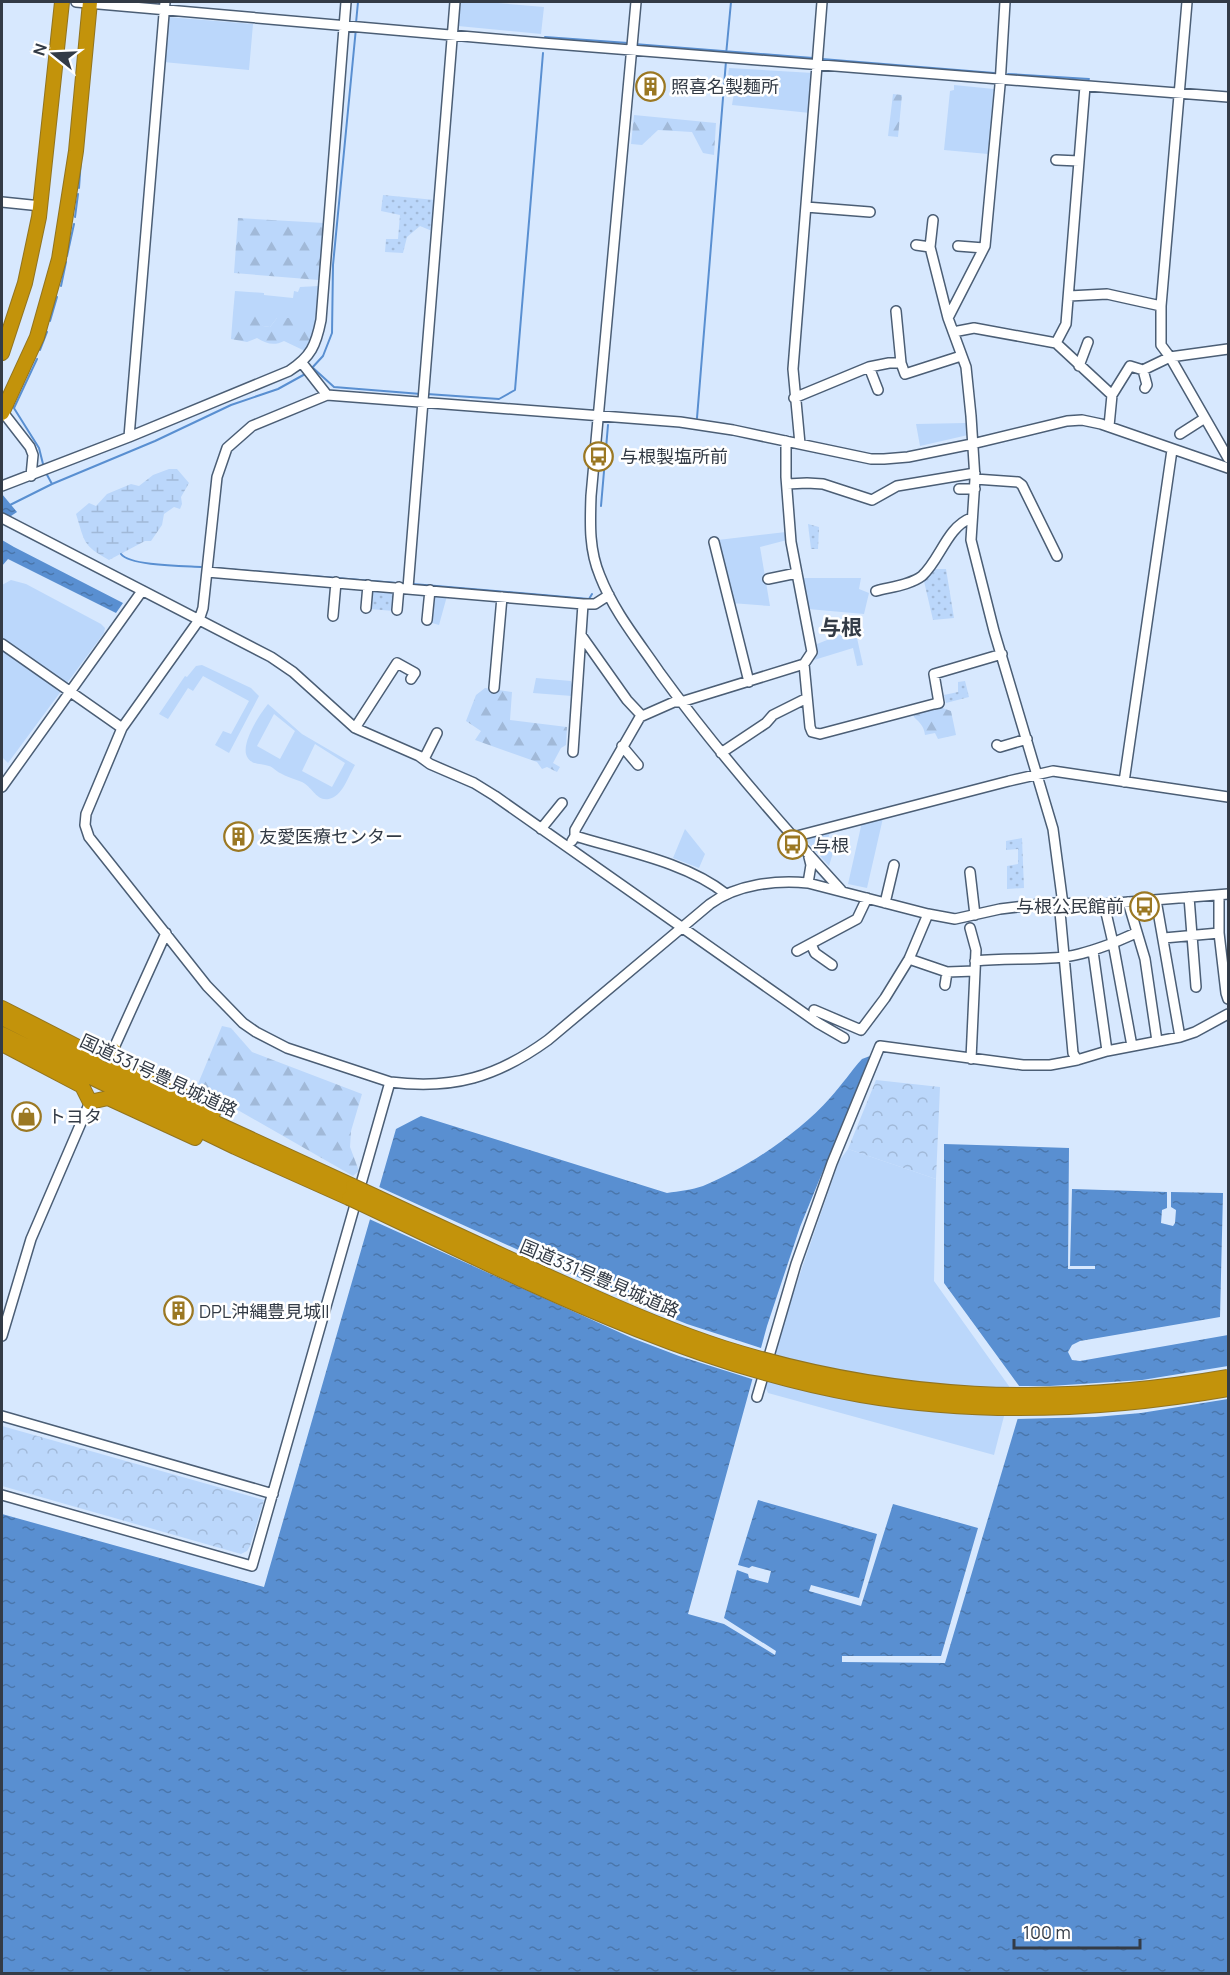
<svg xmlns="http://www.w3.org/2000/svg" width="1230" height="1975" viewBox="0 0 1230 1975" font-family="Manrope,'Noto Sans JP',sans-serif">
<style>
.grass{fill:#bbd7fb;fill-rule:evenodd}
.forest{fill:url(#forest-firs)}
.wetland{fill:url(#wetland-marsh)}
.park{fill:url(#park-crowns)}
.garden{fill:url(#garden-dots)}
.water{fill:url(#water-ripples)}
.pier{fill:#d7e8fe}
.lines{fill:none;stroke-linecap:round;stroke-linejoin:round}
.stream{stroke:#598fd1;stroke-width:2}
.minor-casing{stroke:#4b5e75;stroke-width:12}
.highway-casing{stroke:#917420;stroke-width:16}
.minor{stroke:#fff;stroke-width:9}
.highway{stroke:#c3930b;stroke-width:14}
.highway-bridge-casing{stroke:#917420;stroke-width:16;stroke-linecap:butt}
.highway-bridge{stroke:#c3930b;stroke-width:14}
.labels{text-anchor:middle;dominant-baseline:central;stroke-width:5;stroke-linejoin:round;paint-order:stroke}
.poi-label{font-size:18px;fill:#333b46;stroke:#fff;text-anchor:start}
.street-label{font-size:18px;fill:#333b46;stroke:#fff}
.quarter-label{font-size:21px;font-weight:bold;fill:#333b46;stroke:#fff}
</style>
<defs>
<pattern id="forest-firs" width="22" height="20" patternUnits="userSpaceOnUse" patternTransform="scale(1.5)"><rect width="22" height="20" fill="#bbd7fb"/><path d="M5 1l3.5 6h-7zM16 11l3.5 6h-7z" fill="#a1b9d8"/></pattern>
<pattern id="wetland-marsh" width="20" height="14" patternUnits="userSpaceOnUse" patternTransform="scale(1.5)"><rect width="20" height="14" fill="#bbd7fb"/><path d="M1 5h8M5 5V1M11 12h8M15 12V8" fill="none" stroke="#a1b9d8"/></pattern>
<pattern id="park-crowns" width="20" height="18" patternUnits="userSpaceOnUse" patternTransform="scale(1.5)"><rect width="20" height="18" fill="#bbd7fb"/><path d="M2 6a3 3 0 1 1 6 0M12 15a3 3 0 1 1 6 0" fill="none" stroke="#a1b9d8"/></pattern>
<pattern id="garden-dots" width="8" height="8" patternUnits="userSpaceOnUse" patternTransform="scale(1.5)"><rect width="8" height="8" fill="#bbd7fb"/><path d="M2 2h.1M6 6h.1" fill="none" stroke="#a1b9d8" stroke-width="1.8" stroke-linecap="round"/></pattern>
<pattern id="water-ripples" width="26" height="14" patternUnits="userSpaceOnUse" patternTransform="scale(1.5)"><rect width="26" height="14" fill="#598fd1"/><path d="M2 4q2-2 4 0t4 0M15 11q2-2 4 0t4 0" fill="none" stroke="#4a76ab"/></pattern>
</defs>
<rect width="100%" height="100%" fill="#d7e8fe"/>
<!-- grass -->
<path class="grass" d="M461,2H486L544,7L541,34L458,26Z
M167,17L253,24L249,70L163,62Z
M729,68L813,73L810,113L732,105L735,87L727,86Z
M954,85L994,89L988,154L944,150L950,91L954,90Z
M319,286L317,318H277L270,327L263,326L233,313L235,291L264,293V295L293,298L294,291L298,292L300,287Z
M965,423L968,424V435L920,446L916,424Z
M786,532L787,540L760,547L770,606L731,603L720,559L718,540Z
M802,578H861L859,589L869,593L864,614L808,609Z
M11,580L26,584L101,624L105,628L104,633L8,763L2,757V585Z
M434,595L447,596L439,625L432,623Z
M855,629L863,665L857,666L853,648L814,660L817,644Z
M202,665L251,688L259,696L229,753L215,745L223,731L231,734L249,701L203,676L193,691L188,688L168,719L159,714L185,676L187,677L196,666Z
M536,678L571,681L573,688L572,696L533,693Z
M268,704L302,734L355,765C349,775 343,794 332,798C317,804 313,787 302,782C295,779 287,777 280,773C276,771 273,767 269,766C260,763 250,766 246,754C243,740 259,715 268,704ZM274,714L295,731L280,759L257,746ZM315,744L345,763L332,787L302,771Z
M883,818L867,888L848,884L862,822Z
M685,829L705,854L699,868L673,858Z
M830,832L827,843L835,846L829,866L805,839Z
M848,1149L936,1179L934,1281L1011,1389L994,1455L768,1393L765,1386L785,1317L839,1161Z"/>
<!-- forest -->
<path class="forest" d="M893,94L902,95L898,137L888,136Z
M634,115L716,123L714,155L703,153L692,132L658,130L642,145L631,144Z
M238,218L324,223L319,280L234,273Z
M233,313L256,314L263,326L270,327L277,318H317L311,340L305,351L284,341C274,346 267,344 257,338L247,342L231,339Z
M485,688L512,692L510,720L567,727L566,745L561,748L553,763L560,767L557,772L547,767L542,769L537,762L475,740L481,731L466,721L476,695Z
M937,706L951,711L956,735L938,739L935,733L925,735C924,726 920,723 914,717L913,713Z
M222,1026L231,1028L252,1052L362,1094L351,1131L350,1147L359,1171L353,1176L229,1105L195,1091Z"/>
<!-- wetland -->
<path class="wetland" d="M169,469H177L189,483L181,497L182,504L180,509L174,507L164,514L162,525L151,541H145L109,560C82,545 85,542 76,514L89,503L96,506L107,494L131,484L139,486L153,475Z"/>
<!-- park -->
<path class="park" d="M876,1080L940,1087L936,1179L848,1149Z
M2,1426L264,1500L250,1546L247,1551L241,1554L2,1486Z"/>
<!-- garden -->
<path class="garden" d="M383,195L435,200L432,231L420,226L407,237L403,253L385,252L386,239H398L400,215L381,211Z
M808,524L819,527L818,549H811Z
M934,569H946L954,618L933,620L923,577Z
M371,590L395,592L394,611L369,609Z
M965,681L969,697L946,703L944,695L958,692V682Z
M1022,838L1024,888L1007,889V866L1018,864V849L1006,850V841Z"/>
<!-- water -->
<path class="water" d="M2,494L17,512L2,522Z
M2,540L14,547L123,603L116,613L8,559L2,566Z
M870,1056L800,1227L767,1326L688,1614L724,1624L775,1655L776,1651L724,1618L737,1570L748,1574L749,1578L768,1583L771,1571L752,1566L749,1568L738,1565L758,1500L877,1534L859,1598L811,1585L809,1591L861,1606L893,1504L978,1528L941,1656H842V1662L945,1663L1025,1394L944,1283V1144L1069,1148L1068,1269H1095V1266H1070L1072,1189L1167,1192V1208L1162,1210L1161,1223L1173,1226L1175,1223L1176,1210L1171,1207V1192L1223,1193L1220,1317L1080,1341L1072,1345L1068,1352L1072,1360L1080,1361L1228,1335V1973H2V1514L264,1587L396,1129L421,1116L667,1193C679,1191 692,1190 703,1186C747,1168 799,1133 830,1098C842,1085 851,1071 862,1059Z"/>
<!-- pier -->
<path class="pier" d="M377,1186L642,1306L687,1324L764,1349L755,1380L679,1356L632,1338L367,1218Z
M1228,1366V1399L1141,1413L1095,1417L1014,1419L1021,1394L1015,1386H1050L1142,1380Z"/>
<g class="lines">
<!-- stream -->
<path class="stream" d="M356,23L358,2
M545,37L628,43
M634,44L813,58
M726,55L731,2
M822,59L994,73
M1008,74L1089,79
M79,188L81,159
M75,217L78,194
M67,256L74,224
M61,286L66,262
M50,321L57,297
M40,350L47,332
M312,367L334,387L421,394
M311,369L323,356L332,333L333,265L356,28
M427,394L499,399L515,390L543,53
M12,405L39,448L44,468
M14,408L37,359
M697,418L726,61
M46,473L52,484
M10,505L52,484L155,441L231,405L278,389L307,373
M601,506L608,425
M121,554C130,566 184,566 201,567
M214,568L397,583
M413,584L589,599L592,594"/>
<defs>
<path id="minor" d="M76,2L542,43L1228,97
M636,2L591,496C590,524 589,550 600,576C614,612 639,642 660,673C715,749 777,820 841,890
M1005,2L1000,85L985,246L948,318L966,367L971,416L975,479L971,540L994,631L1053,829L1062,897L1060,912L1073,1053L1077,1060
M1187,2L1161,306V345L1170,357L1228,458
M1056,160L1079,161
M2,202L41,206
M806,207L870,212
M933,220L930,247L948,318
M916,245L930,247
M958,246L984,248
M1069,296L1107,294L1161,306
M896,311L901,363
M953,332L974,328L1056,343L1066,324L1085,86
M1056,343L1112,395L1109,426
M302,363L327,395
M1079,366L1088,342
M869,367L878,390
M1143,370L1147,385L1145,388
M1112,395L1130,366L1143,370L1170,357L1228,349
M794,398L869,367L889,363H901L905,374L961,356
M2,411L30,447L33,455L31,476
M1180,434L1205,418
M129,437L165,2
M800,444L793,369L822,2
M1228,468L1101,424L1082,420L1067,421L972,444L908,457L884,459H871L733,430L680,422L327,395L252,426L227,448L217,477L203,608L199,620L122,728L86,814L85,825L89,837L207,986L243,1023L256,1032L287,1048L390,1082C453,1090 497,1077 548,1040L710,904C737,884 776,880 808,883L928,914L955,919L1000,909L1050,903L1104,904L1228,894
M975,479L1018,482L1022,485L1057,556
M787,484L807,483L823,484L872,500L897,486L975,473
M2,486L129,437L289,371C311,357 316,345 321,320L346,2
M959,489H975
M2,518L271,657L293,672L355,728L419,756L430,764L474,783L495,796L818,1023L844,1038
M714,542L749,682
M207,572L583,604H595L609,595
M768,579L797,573
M408,588L455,2
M876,591C891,587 910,585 922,576C940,560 947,527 971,518
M366,608L368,585
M397,610L399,587
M333,616L336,582
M427,620L430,590
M581,635L627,700L642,716
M2,644L122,728
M804,664L810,727L812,732L820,734L934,704L939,703L934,674L1002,654
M494,688L502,597
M355,728L397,663L415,673L411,679
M997,745L1000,747L1027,739
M622,746L638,765
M573,752L583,604
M721,753L766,723L773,715L807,698
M424,759L437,733
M1124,782L1172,450
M2,787L142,591
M541,829L562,803
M575,836V830L640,717L674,702H681L804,664L812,652L791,542L786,477V441
M793,837L1009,781L1053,771L1228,797
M572,841L575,836C624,851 686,862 726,894
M970,872L975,915
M808,883L811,865L809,857
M1219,895V933
M1189,897L1196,987
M1156,900L1180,1037
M1128,902L1145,959L1157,1041
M885,903L894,865
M1104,904L1113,943L1136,933
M970,928L976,950L971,1059
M1164,938L1219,933L1226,993L1228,999
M811,944L815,953L832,965
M797,951L857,919L867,898
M1093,951L1107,1051
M909,959L947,972L975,971
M975,961C1005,958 1035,960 1064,957C1081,955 1097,949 1113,943L1132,1046
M945,985L947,972
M814,1010L861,1030L885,998L909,959L928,914
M113,1050L166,933
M2,1336L31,1239L90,1102
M757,1397L796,1264L832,1163L880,1046L1023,1065H1050L1077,1060L1107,1051L1180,1037L1195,1032L1228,1014
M2,1416L273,1494
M2,1495L252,1566L390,1082"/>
<path id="highway" d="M2,353L25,283L39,217L62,2
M2,413L37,337L59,259L76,151L90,2
M2,1008L84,1050L92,1053L113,1050V1057L116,1063L130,1071L197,1102L213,1113
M2,1018L155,1095L353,1186
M2,1034L235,1147L349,1198
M2,1044L82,1086L90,1102L108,1098L195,1138"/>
</defs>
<!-- minor casing -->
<use href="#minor" class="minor-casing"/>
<!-- highway casing -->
<use href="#highway" class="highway-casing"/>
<!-- minor -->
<use href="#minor" class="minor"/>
<!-- highway -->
<use href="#highway" class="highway"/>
<defs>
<path id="highway-bridge" d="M353,1186C425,1219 497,1254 570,1286C620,1309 671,1331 724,1348C893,1401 1055,1407 1228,1377
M349,1198C514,1275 680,1364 861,1395C983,1416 1107,1410 1228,1389"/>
</defs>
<!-- highway-bridge casing -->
<use href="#highway-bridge" class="highway-bridge-casing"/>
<!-- highway-bridge -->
<use href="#highway-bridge" class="highway-bridge"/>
</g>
<!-- icons -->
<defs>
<symbol id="building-ring" viewBox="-11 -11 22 22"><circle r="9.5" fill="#fff" stroke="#9b7823" stroke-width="1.5"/><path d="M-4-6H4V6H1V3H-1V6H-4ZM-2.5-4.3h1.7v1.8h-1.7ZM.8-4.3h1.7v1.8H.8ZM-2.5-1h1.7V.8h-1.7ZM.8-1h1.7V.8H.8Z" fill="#9b7823"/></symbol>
<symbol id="bus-ring" viewBox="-11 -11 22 22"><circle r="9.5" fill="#fff" stroke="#9b7823" stroke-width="1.5"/><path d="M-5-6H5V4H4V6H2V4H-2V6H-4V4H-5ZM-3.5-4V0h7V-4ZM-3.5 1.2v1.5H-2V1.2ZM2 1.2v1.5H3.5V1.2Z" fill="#9b7823"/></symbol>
<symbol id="shop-ring" viewBox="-11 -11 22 22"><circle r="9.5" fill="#fff" stroke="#9b7823" stroke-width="1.5"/><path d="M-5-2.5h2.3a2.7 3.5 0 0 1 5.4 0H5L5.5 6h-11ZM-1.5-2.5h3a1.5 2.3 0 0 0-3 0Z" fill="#9b7823"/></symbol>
</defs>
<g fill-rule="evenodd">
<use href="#building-ring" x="634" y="70" width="33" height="33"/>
<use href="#bus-ring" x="582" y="440" width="33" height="33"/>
<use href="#building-ring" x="222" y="820" width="33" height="33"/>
<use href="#bus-ring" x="776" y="828" width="33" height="33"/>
<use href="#bus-ring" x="1128" y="890" width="33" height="33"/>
<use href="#shop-ring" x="10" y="1100" width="33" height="33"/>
<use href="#building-ring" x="162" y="1294" width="33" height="33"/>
</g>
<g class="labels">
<!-- poi labels -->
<g class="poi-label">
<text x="671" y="86">照喜名製麺所</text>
<text x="620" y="456">与根製塩所前</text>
<text x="259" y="836">友愛医療センター</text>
<text x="813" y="845">与根</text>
<text x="1124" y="906" text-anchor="end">与根公民館前</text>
<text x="48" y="1116">トヨタ</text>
<text x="199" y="1311">DPL沖縄豊見城II</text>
</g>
<!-- street labels -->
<g class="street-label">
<text transform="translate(159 1075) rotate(25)">国道331号豊見城道路</text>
<text transform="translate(600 1278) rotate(23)">国道331号豊見城道路</text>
</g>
<!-- quarter labels -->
<g class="quarter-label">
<text x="841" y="627">与根</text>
</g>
</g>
<!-- border -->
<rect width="1230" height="1975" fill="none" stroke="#333b46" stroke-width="6"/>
<!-- north arrow -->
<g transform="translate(54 54) rotate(288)" stroke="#ffffff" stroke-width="4.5" paint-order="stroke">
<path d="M0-4.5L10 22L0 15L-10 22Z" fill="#333b46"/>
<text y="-9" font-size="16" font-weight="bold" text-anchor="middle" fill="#333b46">N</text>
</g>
<!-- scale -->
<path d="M1014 1939v9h126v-9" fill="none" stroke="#333b46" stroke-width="3"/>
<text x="1023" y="1939" font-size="18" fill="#333b46" stroke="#ffffff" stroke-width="4.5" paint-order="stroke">100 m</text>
</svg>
